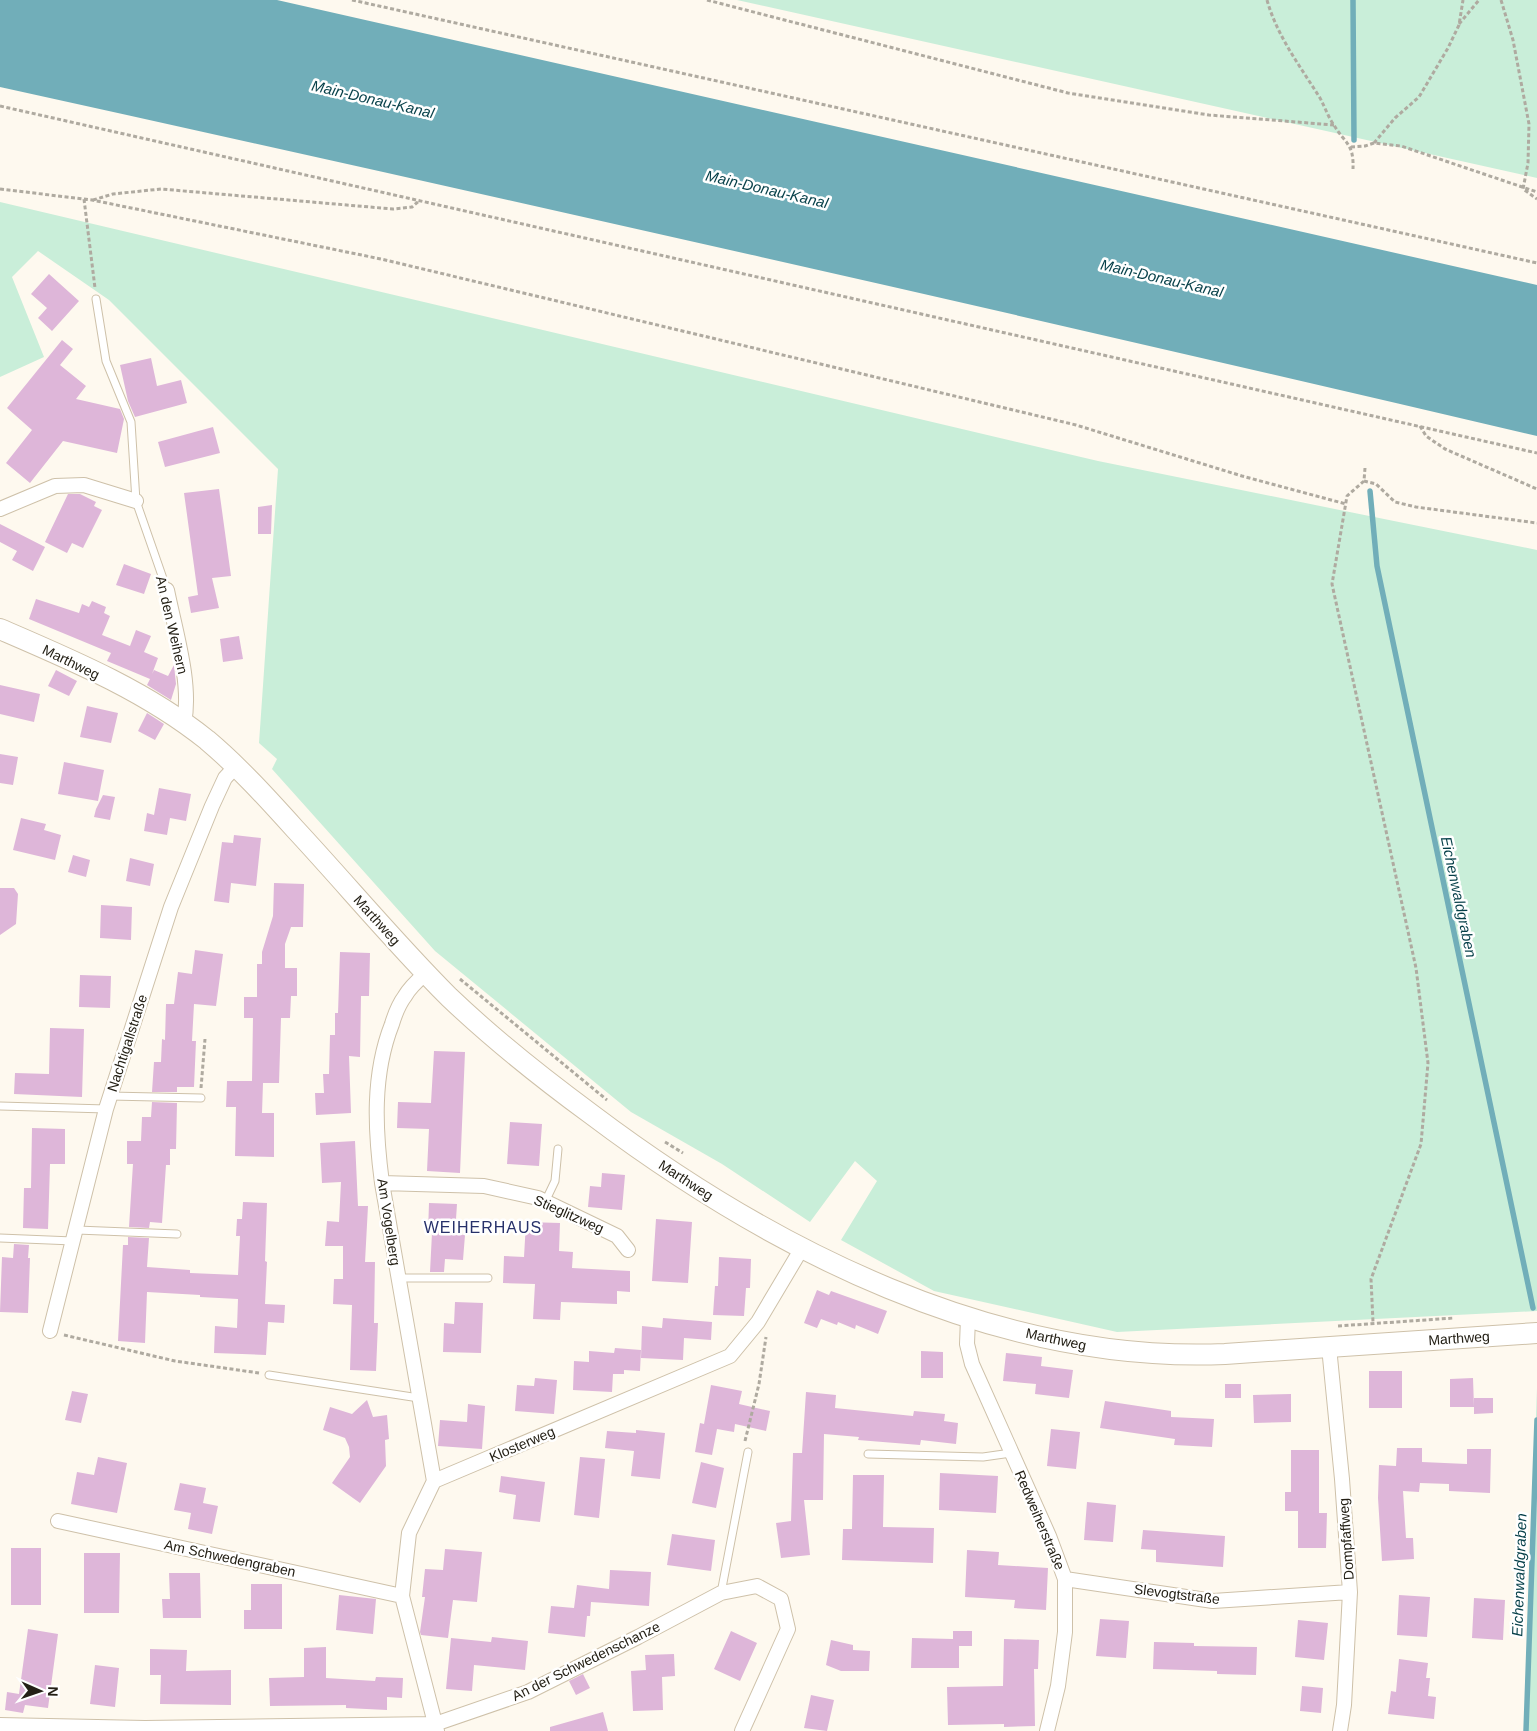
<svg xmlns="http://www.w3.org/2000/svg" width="1537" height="1731" viewBox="0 0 1537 1731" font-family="Helvetica,sans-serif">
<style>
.green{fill:#c9eed9}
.water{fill:#71aeb9}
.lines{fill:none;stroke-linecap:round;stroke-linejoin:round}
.stream{stroke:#71aeb9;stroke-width:5.5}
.building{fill:#deb6d9}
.service-casing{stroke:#cec1a9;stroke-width:9}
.minor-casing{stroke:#cec1a9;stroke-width:16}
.secondary-casing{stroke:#cec1a9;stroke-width:22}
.path{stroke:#afaaa0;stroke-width:3;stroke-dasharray:4 2.5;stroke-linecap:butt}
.service{stroke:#fff;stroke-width:7}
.minor{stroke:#fff;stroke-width:14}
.secondary{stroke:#fff;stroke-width:20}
.labels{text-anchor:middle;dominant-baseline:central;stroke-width:5;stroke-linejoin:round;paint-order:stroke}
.street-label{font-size:14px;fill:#242016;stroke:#fff}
.water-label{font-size:15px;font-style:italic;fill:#053f48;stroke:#fff}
.quarter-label{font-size:16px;letter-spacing:1px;fill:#27316a;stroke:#fff}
</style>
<rect width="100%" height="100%" fill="#fef9ef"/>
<!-- green -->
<path class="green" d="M737,0H1537V178Z
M0,202L1098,461L1537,550V1311L1117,1332L934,1291L841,1240L877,1181L855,1161L810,1222L722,1164L631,1112L435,951L272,769L277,759L259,743L278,469L109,300L38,251L12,277L44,357L0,377Z
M1537,1388V1731H1525Z"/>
<!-- water -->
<path class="water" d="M0,0H277L1537,285V436C1026,316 513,200 0,87Z"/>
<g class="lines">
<!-- stream -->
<path class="stream" d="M1353,0L1354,140
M1370,491L1377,566L1533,1308
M1526,1731L1537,1420"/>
</g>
<!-- building -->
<path class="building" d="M49,274L79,301L52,331L38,318L47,308L31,294Z
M62,340L73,349L60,365L86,386L76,399L120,409L124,419L117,453L63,441L30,483L6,463L32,430L7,408Z
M151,358L157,386L181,380L187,403L135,417L128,401L120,365Z
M213,427L220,453L165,467L158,442Z
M219,489L231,576L212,578L219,608L191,613L188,597L198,595L184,493Z
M68,494H80L96,502L94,506L102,510L83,548L72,543L67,553L45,542Z
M272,505L271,534H258V507Z
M0,524L45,547L33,571L12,560L17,551L0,542Z
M124,564L151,574L144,594L116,585Z
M36,599L79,613L82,604L89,607L92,601L106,607L104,613L110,616L102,635L130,646L136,630L151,636L144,652L158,658L152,674L154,670L168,676L174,665L176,684L171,700L147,685L150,679L107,661L111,653L29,619Z
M239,636L243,659L223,662L220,639Z
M56,670L77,681L69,696L48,686Z
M0,685L40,694L34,722L0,714Z
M87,706L118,713L111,743L80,737Z
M147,713L164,724L155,740L138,731Z
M0,754L18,757L13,785L0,783Z
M64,762L104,770L98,801L58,794Z
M159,788L191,794L186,821L170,818L167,835L144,831L147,813L154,815Z
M103,795L115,797L110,820L94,817L96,809Z
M21,818L46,824L44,830L61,835L55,860L13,850Z
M234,835L261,838L256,886L231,883L229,903L214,901L222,842L233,843Z
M73,855L90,860L86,877L68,872Z
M130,858L154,864L150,886L126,881Z
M274,883L304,884L303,927H291L285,944V968H297V996H291L290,1018H281L279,1083H263L262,1113H274V1157L235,1156L236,1107H226L227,1081H252L253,1018H244V997H257V964H262V952L273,916Z
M0,888H14L18,894L16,924L0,935Z
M101,905L132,907L131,940L100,938Z
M195,950L223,954L216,1006L194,1004L192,1041H196L194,1087H177V1092H152L154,1062H161L162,1039L165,1040L166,1004H174L178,972L192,974Z
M340,952L370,953L369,996H361L360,1057L349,1056L351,1113L316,1115L315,1093H324L323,1074H329L330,1035H335V1013H338Z
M80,975L111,976L110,1008L79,1007Z
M50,1028L84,1029L82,1097L14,1094L15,1073L49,1074Z
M434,1051L465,1052L460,1173L427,1171L429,1129L397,1128L398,1102L431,1103Z
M152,1102L177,1103L176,1149H170V1165H166L162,1223L150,1222L149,1228L129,1227L133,1164H127V1141H141L142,1117H151Z
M510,1122L542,1124L539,1166L507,1164Z
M32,1128L65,1129V1164H50L48,1229L23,1228L24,1188H31Z
M355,1141L358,1206H368L365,1262H375L374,1323H378L376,1371L350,1370L352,1305L333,1304L334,1279H343V1246H325L327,1221L339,1222L341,1182L322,1183L320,1143Z
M602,1173L625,1175L622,1210L588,1207L590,1186L601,1187Z
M243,1202L267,1203L265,1261L267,1262L265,1304L285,1305L284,1323L268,1322L266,1355L214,1353L215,1326L237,1328L238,1299L200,1297V1295L147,1292L145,1343L118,1341L123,1245H128V1237L149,1238L147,1267L190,1270V1273L238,1275L240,1236H236L237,1219H242Z
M429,1203L457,1204L455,1234L465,1235L463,1260L445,1259L444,1272H430L432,1233H428Z
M656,1219L692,1222L688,1283L652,1281Z
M526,1222L560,1223L559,1251L573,1252L572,1268L630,1271V1292L617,1291V1304L561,1302L560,1320L533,1319L535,1284L503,1283L504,1256L524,1257Z
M14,1244L29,1245L28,1258H30L28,1313L0,1312L2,1257L13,1258Z
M719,1257L751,1259L750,1288H746L744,1316L713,1315L715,1286H718Z
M817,1290L829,1295L831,1291L887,1311L878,1334L856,1325L855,1329L838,1322L837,1325L821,1319L817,1328L804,1323Z
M455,1302L483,1303L481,1353L443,1352L444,1323L454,1324Z
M663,1318L712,1322L711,1340L684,1338L683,1360L641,1358L642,1326L662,1328Z
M615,1348L641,1350L640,1371L624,1370V1374H613L612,1392L573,1390L574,1361L589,1362V1351L614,1353Z
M921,1351L943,1352V1378H921Z
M1006,1353L1042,1357L1041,1366L1073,1370L1069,1398L1035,1394L1036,1384L1003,1381Z
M1369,1371H1402V1408H1369Z
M535,1378L557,1380L554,1414L515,1411L517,1385L534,1386Z
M1473,1378L1474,1407H1450V1379Z
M1225,1384H1241V1398H1225Z
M711,1385L742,1391L739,1404L770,1411L766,1431L735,1424L734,1432L717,1429L712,1455L695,1452L700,1423L704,1424Z
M72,1391L88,1394L81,1423L65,1420Z
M806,1392L836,1395L835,1408L913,1416L914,1411L945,1414L944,1421L958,1423L956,1444L921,1440L920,1445L858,1440L859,1437L824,1434L823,1500H804L810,1555L781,1558L776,1523L791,1521L793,1453H802Z
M1291,1394V1422L1254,1423L1253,1395Z
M1474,1398H1493V1413L1474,1414Z
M367,1400L373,1417L387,1415L389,1439L385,1440L386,1466L360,1503L332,1483L350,1457L349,1447L345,1438L323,1430L330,1407L352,1414Z
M1105,1401L1171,1411V1417L1214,1419L1212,1447L1174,1445L1175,1439L1100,1428Z
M468,1404L485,1406L482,1449L438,1446L440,1420L467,1422Z
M1051,1429L1080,1432L1076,1469L1047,1466Z
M636,1430L665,1433L660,1479L631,1476L634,1451L605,1448L607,1431L636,1433Z
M1397,1448H1422V1462L1467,1464V1449H1491L1490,1493L1449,1491V1484L1420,1483L1419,1492L1403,1491L1406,1538H1413L1414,1559L1382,1561L1378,1498L1379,1465L1396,1466Z
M1291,1450H1319V1513H1327L1326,1548H1298V1511H1285V1492H1291Z
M98,1457L127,1463L117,1513L71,1504L77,1472L94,1475Z
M580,1457L605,1459L599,1518L574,1515Z
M701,1462L724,1468L716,1508L692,1503Z
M940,1473L998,1476L996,1513L939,1510Z
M853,1475H884L883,1527L934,1528L933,1563L842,1560L843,1529H852Z
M501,1476L545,1482L540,1522L513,1519L516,1495L499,1492Z
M180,1483L206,1488L203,1503L218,1506L212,1534L188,1529L191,1513L174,1510Z
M1087,1502L1116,1505L1113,1542L1084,1540Z
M1143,1530L1225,1536L1223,1567L1156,1562V1550L1141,1549Z
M672,1534L715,1540L711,1571L667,1565Z
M11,1548H41V1605H11Z
M445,1549L482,1552L477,1602L453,1600L448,1638L421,1635L420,1632L425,1597H422L425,1569L443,1570Z
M967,1550L999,1552L998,1565L1048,1568L1046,1610L1014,1608L1015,1600L965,1597Z
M84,1553H120L119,1613H84Z
M610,1570L651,1572L649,1606L591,1602L590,1616H587L585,1637L548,1633L551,1606L574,1608L577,1585L609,1589Z
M169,1573H200L201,1618H163L162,1599H170Z
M251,1584H282V1629H244V1610H251Z
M339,1595L376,1599L373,1634L336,1630Z
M1399,1595L1430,1597L1427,1637L1397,1635Z
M1474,1598L1505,1600L1503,1640L1472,1638Z
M1100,1619L1129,1621L1126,1658L1096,1656Z
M1298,1620L1328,1623L1324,1660L1295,1657Z
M28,1629L58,1634L48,1708L25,1705L23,1713L5,1710L7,1692L19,1694Z
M731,1631L757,1643L740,1681L714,1669Z
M953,1631H972V1646H959V1668H911L912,1638L953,1639Z
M492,1637L528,1641L525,1670L474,1665L472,1691L446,1689L451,1638L491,1642Z
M1004,1639L1039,1640L1038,1669H1034L1035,1726L1004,1727V1724L948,1725L947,1687L1003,1686Z
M831,1640L853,1645V1650L870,1651L869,1671H841L826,1665Z
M1154,1642L1194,1643V1646L1257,1647L1256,1675L1217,1674V1671L1153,1669Z
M326,1647V1678L375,1681L376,1677L403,1678L402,1698L387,1697V1710L346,1708V1705L270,1706L269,1678L304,1677V1648Z
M150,1649L187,1650L186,1671L231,1670V1705L160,1704L161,1675H150Z
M674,1654L675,1676L662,1677L663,1710L633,1711L631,1671L646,1670L645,1655Z
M1399,1659L1428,1663L1426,1678H1430L1428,1696L1436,1697L1434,1719L1388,1714L1391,1691L1396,1692Z
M95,1665L119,1668L115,1707L90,1704Z
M583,1674L590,1688L576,1695L569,1681Z
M1302,1686L1323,1688L1321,1713L1300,1711Z
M811,1695L834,1700L827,1731L804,1728Z
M603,1712L608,1731H550V1727Z"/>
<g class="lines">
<defs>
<path id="service" d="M96,299L106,361L131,422L136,501L167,590
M110,1096L201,1098
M0,1106L106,1109
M545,1202L555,1181L558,1149
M77,1230L177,1234
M0,1238L73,1241
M398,1278H488
M269,1375L419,1398
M868,1454L983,1457L1011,1453
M721,1593L748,1452"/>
<path id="minor" d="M0,509L55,486L84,485L136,501
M167,590C175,630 192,684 184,723
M426,973C418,980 410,987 405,996C399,1004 395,1014 392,1024C372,1075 375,1130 382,1183L434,1481
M382,1183L484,1186L538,1198L617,1236L628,1250
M968,1318L967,1344L972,1364L1049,1536L1065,1579V1632L1058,1686L1047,1731
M50,1331L106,1109L171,907L212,806L225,778L236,766
M1329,1347L1342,1479L1350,1592L1344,1705L1340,1731
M58,1521L402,1596
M1065,1579L1213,1601L1350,1592
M0,1725L145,1728L435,1724L528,1692L638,1637L721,1593L757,1586L781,1599L788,1629L742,1731
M437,1731L402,1596L409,1533L434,1481L730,1356L758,1322L802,1248"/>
<path id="secondary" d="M0,629C72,660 146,691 207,740C239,767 267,798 295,829C347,885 395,943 449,997C493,1039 542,1078 591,1114C770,1249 995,1364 1225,1354L1537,1333"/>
</defs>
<!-- service casing -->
<use href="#service" class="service-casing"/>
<!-- minor casing -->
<use href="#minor" class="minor-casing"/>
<!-- secondary casing -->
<use href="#secondary" class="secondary-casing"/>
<!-- path -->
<path class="path" d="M352,0L1537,263
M707,0L1068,93L1209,115L1334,125
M1267,0C1277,36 1300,66 1320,98C1325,107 1328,117 1334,125C1345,144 1354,143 1353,169
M1501,0L1513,40L1529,124L1528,163L1523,189L1537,199
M1459,24L1479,0
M0,106L1537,453
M1374,143L1395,118L1419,97L1448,48L1459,25L1463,0
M1351,147L1365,146L1374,143L1401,146L1537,192
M0,189L92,200L381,259L1076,425L1242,476L1346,504
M84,199L95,288
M93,200L113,194L161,189L393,209L412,207L420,200
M1420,426L1426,436L1445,449L1537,489
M1365,468L1364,481L1376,484L1395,502L1416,507L1537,523
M1364,481L1347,496L1332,584L1416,968L1428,1063L1421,1144L1371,1279L1373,1322
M460,979L607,1100
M201,1088L205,1039
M665,1142L683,1153
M1338,1326L1454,1318
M64,1335L175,1361L259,1373
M745,1441L759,1384L766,1337"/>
<!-- service -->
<use href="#service" class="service"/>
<!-- minor -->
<use href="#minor" class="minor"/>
<!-- secondary -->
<use href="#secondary" class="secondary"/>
</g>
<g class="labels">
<!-- street labels -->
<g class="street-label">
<text transform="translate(172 625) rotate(77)">An den Weihern</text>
<text transform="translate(71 662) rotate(26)">Marthweg</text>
<text transform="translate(377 920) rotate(48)">Marthweg</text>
<text transform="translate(127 1043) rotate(-72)">Nachtigallstraße</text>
<text transform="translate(686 1180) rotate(33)">Marthweg</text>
<text transform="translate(569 1214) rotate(24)">Stieglitzweg</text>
<text transform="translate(389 1222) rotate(81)">Am Vogelberg</text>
<text transform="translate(1459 1338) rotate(-4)">Marthweg</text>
<text transform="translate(1056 1339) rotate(12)">Marthweg</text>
<text transform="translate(522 1444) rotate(-23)">Klosterweg</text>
<text transform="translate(1040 1520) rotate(67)">Redweiherstraße</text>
<text transform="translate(1346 1539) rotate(-94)">Dompfaffweg</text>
<text transform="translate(230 1558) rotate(12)">Am Schwedengraben</text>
<text transform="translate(1177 1594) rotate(7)">Slevogtstraße</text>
<text transform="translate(586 1661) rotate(-26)">An der Schwedenschanze</text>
</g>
<!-- water labels -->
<g class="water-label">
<text transform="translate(373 99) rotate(13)">Main-Donau-Kanal</text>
<text transform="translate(767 189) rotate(13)">Main-Donau-Kanal</text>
<text transform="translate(1162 278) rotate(13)">Main-Donau-Kanal</text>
<text transform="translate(1459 897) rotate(78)">Eichenwaldgraben</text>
<text transform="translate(1519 1575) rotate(-88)">Eichenwaldgraben</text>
</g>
<!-- quarter labels -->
<g class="quarter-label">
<text x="483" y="1227">WEIHERHAUS</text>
</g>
</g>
<!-- north arrow -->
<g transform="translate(40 1691) rotate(92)" stroke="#ffffff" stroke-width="4" paint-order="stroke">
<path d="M0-4L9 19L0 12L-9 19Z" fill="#242016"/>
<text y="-8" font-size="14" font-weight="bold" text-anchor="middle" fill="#242016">N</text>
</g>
</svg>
